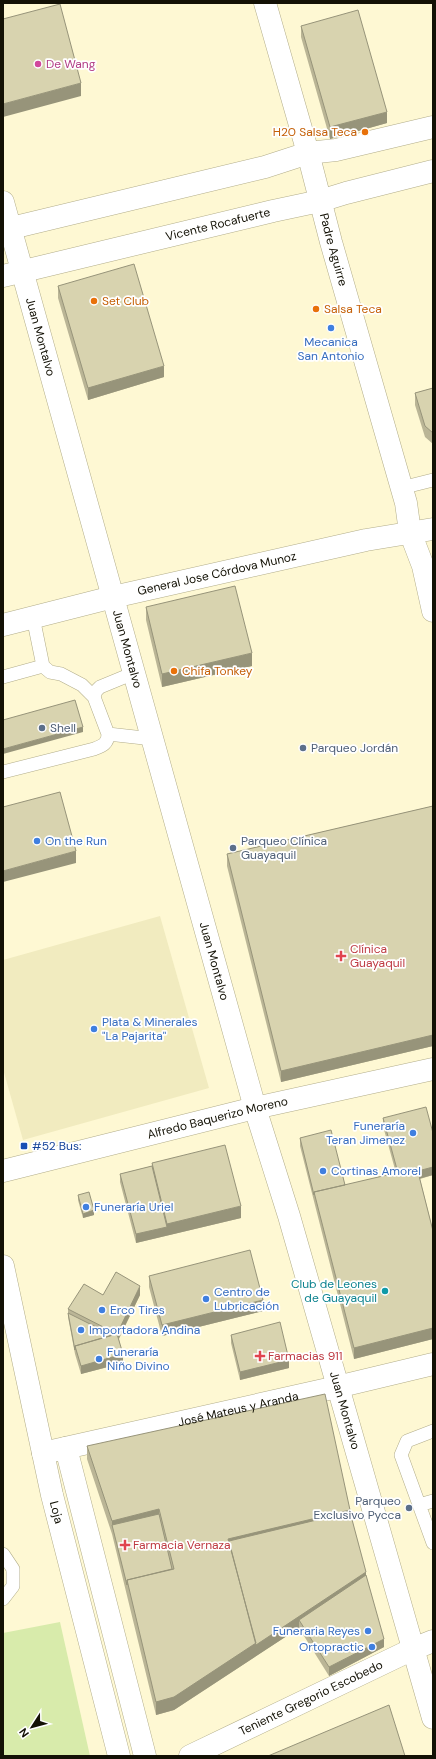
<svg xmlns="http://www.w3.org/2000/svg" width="436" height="1759" viewBox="0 0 436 1759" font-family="'DM Sans',sans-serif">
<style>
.built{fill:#f1ebbf}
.green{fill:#d8ebab}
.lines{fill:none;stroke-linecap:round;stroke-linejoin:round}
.lane-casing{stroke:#b2ad8a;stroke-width:14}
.street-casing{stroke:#b2ad8a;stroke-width:23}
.secondary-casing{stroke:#b2ad8a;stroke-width:23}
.lane{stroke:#fff;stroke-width:13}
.street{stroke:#fff;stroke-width:22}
.secondary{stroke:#fff;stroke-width:22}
.wall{fill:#bab596}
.shaded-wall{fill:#97947a}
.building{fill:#d8d3af;stroke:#97947a}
.hotel-dot{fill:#d1479c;stroke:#fff;stroke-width:1.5}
.food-dot{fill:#e8710a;stroke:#fff;stroke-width:1.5}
.shop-dot{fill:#3f7fe0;stroke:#fff;stroke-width:1.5}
.service-dot{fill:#5c6f8a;stroke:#fff;stroke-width:1.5}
.health-dot{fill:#e0444e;stroke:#fff;stroke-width:1.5}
.transit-dot{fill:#1a4fb4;stroke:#fff;stroke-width:1.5}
.culture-dot{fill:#0f9aa8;stroke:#fff;stroke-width:1.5}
.labels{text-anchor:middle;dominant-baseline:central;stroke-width:3.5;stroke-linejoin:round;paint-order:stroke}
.hotel-label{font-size:12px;fill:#b23c85;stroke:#fff;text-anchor:start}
.food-label{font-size:12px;fill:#c56008;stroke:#fff;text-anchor:start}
.street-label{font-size:12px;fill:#131105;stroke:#fff}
.shop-label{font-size:12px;fill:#366cbe;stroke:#fff;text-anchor:start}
.service-label{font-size:12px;fill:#4e5e75;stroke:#fff;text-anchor:start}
.health-label{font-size:12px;fill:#be3a42;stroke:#fff;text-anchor:start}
.transit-label{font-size:12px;fill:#164399;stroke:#fff;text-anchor:start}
.culture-label{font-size:12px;fill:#0d838f;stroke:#fff;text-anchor:end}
</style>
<rect width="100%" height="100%" fill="#fef8d3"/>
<!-- built -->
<path class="built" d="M160,916L209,1088L23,1140L3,1069V960Z"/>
<!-- green -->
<path class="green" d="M60,1622L90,1756H3V1633Z"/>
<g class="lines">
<defs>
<path id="lane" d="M401,488L433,480
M33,617L43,666L50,672L61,674L82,685L94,697
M3,677L43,666
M108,734L153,739
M3,772L94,749C102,746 108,744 108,734L94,697L96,691L100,687L134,673
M433,1431L407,1441L401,1455L433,1543
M419,1505L433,1501
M3,1554L13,1569V1586L3,1599"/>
<g id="street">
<path id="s1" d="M3,202L255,1108L289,1216L433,1718"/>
<path d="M3,230L265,167L308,153L336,150L433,127"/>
<path id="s2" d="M3,276L273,211L320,201L346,193L433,171"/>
<path id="s3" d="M3,625L113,597L366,540L433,529"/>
<path id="s4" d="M3,1171L255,1108L433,1069"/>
<path d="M66,1448L145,1756"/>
<path id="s5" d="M43,1453L337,1387L433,1364"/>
<path id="s6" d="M190,1756L413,1649L433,1641"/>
</g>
<g id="secondary">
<path id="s7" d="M265,3L308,153L331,242L406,503L410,532L423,566L433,611"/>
<path id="s8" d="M3,1266L52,1495L119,1756"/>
</g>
</defs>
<!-- lane casing -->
<use href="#lane" class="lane-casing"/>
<!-- street casing -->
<use href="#street" class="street-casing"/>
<!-- secondary casing -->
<use href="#secondary" class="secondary-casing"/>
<!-- lane -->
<use href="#lane" class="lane"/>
<!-- street -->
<use href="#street" class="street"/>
<!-- secondary -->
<use href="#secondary" class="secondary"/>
</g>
<!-- wall -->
<path class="wall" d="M301,26L387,123L330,139L301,37Z
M58,286L164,377L88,400L58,298Z
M433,388V444L425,437L415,405V393Z
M146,607L252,666L162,687L146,620Z
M433,806V1046L281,1082L227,866V854Z
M383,1118L433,1133V1175L420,1179L433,1231V1339L354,1359L300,1146V1138L345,1185L396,1173L383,1126Z
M152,1163L241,1218L136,1243L120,1182V1174L152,1166Z
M78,1195L94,1215L83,1218L78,1200Z
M149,1276L263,1311L162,1336L149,1287Z
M103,1295H140L119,1339L123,1363L81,1374L75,1354L68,1317V1309Z
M231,1335L289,1368L240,1380L231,1343Z
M87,1446L350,1512L384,1647L329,1676L299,1628L174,1710L156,1715L112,1534L87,1459Z"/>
<!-- shaded-wall -->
<path class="shaded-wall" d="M81,83V96L3,117V104Z
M387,112V123L330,139V127Z
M164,366V377L88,400V388Z
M252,653V666L162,687V674Z
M83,727V732L3,754V749Z
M76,851V863L3,882V871Z
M433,1035V1046L281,1082V1071Z
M433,1167V1175L399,1184V1176Z
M241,1206V1218L136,1243V1234L167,1227V1224Z
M94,1210V1215L83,1218V1214Z
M140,1286V1295L117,1342V1334Z
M263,1300V1311L162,1336V1325Z
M433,1328V1339L354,1359V1348Z
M123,1354V1363L81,1374V1366Z
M289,1360V1368L240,1380V1372Z
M159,1509V1522L112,1525V1534V1521Z
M350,1510V1524L231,1552L228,1539Z
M366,1572V1583L299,1620V1628L174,1710L156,1715V1702Z
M384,1639V1647L329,1676V1667Z"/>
<!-- building -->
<path class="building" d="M60,4L81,83L3,104V19Z
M358,10L387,112L330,127L301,26Z
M134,264L164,366L88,388L58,286Z
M433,388V433L425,426L415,393Z
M235,586L252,653L162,674L146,607Z
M75,700L83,727L3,749V720Z
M60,792L76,851L3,871V807Z
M433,806V1035L281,1071L227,854Z
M426,1107L433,1133V1167L418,1171L417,1168L398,1173L383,1118Z
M331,1130L345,1185L314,1192V1195L300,1138Z
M225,1145L241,1206L167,1224L152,1163Z
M152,1166L167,1227L136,1234L120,1174Z
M417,1168L433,1231V1328L354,1348L314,1192Z
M89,1192L94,1210L83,1214L78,1195Z
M250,1250L263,1300L162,1325L149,1276Z
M116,1272L140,1286L117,1334L68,1309L84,1284L103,1295Z
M68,1313L112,1335L75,1346V1350Z
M280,1322L289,1360L240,1372L231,1335Z
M117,1334L123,1354L81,1366L75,1346Z
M325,1394L350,1510L228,1539L256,1643L174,1697L156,1702L127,1580L174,1569L159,1509L112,1521L87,1446Z
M350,1512L366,1572L256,1645L229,1541Z
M159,1514L172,1569L127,1580V1585L112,1525Z
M366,1575L384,1639L329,1667L299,1620Z
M389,1705L405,1756H268Z"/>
<!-- markers -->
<circle class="hotel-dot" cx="38" cy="64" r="4"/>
<g class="food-dot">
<circle cx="365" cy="132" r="4"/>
<circle cx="94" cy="301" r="4"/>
<circle cx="316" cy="309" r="4"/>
<circle cx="174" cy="671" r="4"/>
</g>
<g class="shop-dot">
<circle cx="331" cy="328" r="4"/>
<circle cx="37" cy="841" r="4"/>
<circle cx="94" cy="1029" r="4"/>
<circle cx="413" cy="1133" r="4"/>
<circle cx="323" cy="1171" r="4"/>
<circle cx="86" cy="1207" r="4"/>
<circle cx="206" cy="1299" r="4"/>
<circle cx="102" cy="1310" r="4"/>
<circle cx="81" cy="1330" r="4"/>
<circle cx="99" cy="1359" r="4"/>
<circle cx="368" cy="1631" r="4"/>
<circle cx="372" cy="1647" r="4"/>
</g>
<g class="service-dot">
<circle cx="42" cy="728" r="4"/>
<circle cx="303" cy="748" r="4"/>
<circle cx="233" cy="848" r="4"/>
<circle cx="409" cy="1508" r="4"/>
</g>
<g class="health-dot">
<path d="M339 950h4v4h4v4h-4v4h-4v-4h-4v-4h4z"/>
<path d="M258 1350h4v4h4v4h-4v4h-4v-4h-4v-4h4z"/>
<path d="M123 1539h4v4h4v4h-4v4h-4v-4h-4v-4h4z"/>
</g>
<rect class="transit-dot" x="20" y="1142" width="8" height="8" rx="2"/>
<circle class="culture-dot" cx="385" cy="1291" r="4"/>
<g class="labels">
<!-- hotel labels -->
<g class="hotel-label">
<text x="46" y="64">De Wang</text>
</g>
<!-- food labels -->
<g class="food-label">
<text x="357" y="132" text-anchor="end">H20 Salsa Teca</text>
<text x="102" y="301">Set Club</text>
<text x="324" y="309">Salsa Teca</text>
<text x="182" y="671">Chifa Tonkey</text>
</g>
<!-- street labels -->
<g class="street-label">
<text stroke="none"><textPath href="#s2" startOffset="221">Vicente Rocafuerte</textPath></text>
<text stroke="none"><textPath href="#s7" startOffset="256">Padre Aguirre</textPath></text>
<text stroke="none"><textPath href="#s1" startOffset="140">Juan Montalvo</textPath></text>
<text stroke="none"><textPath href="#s3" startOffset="220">General Jose Córdova Munoz</textPath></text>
<text stroke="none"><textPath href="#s1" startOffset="464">Juan Montalvo</textPath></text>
<text stroke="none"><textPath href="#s1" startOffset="788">Juan Montalvo</textPath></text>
<text stroke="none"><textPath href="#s4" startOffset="221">Alfredo Baquerizo Moreno</textPath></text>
<text stroke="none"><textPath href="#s5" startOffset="200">José Mateus y Aranda</textPath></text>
<text stroke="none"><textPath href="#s1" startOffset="1256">Juan Montalvo</textPath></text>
<text stroke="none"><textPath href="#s8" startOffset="252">Loja</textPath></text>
<text stroke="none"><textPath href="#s6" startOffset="134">Teniente Gregorio Escobedo</textPath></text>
</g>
<!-- shop labels -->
<g class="shop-label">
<text x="331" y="342" text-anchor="middle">Mecanica<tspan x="331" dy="14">San Antonio</tspan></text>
<text x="45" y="841">On the Run</text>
<text x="102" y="1022">Plata &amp; Minerales<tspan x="102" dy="14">"La Pajarita"</tspan></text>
<text x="405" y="1126" text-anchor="end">Funeraría<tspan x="405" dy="14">Teran Jimenez</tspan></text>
<text x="331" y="1171">Cortinas Amorel</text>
<text x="94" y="1207">Funeraría Uriel</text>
<text x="214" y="1292">Centro de<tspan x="214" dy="14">Lubricación</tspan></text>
<text x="110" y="1310">Erco Tires</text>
<text x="89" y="1330">Importadora Andina</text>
<text x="107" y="1352">Funeraría<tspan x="107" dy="14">Niño Divino</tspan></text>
<text x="360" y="1631" text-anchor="end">Funeraria Reyes</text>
<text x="364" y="1647" text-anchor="end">Ortopractic</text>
</g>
<!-- service labels -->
<g class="service-label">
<text x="50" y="728">Shell</text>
<text x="311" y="748">Parqueo Jordán</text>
<text x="241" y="841">Parqueo Clínica<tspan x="241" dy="14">Guayaquil</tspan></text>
<text x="401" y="1501" text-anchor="end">Parqueo<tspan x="401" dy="14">Exclusivo Pycca</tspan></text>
</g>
<!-- health labels -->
<g class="health-label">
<text x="350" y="949">Clínica<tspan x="350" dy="14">Guayaquil</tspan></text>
<text x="268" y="1356">Farmacias 911</text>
<text x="133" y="1545">Farmacia Vernaza</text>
</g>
<!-- transit labels -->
<g class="transit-label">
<text x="32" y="1146">#52 Bus:</text>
</g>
<!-- culture labels -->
<g class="culture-label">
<text x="377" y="1284">Club de Leones<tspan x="377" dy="14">de Guayaquil</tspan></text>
</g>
</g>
<!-- border -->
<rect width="436" height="1759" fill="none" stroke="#131105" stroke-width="8"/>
<!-- north arrow -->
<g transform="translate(32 1727) rotate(234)" stroke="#ffffff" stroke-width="3" paint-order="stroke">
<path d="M0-3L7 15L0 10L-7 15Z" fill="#131105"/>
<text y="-6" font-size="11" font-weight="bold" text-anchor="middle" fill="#131105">N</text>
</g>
</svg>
